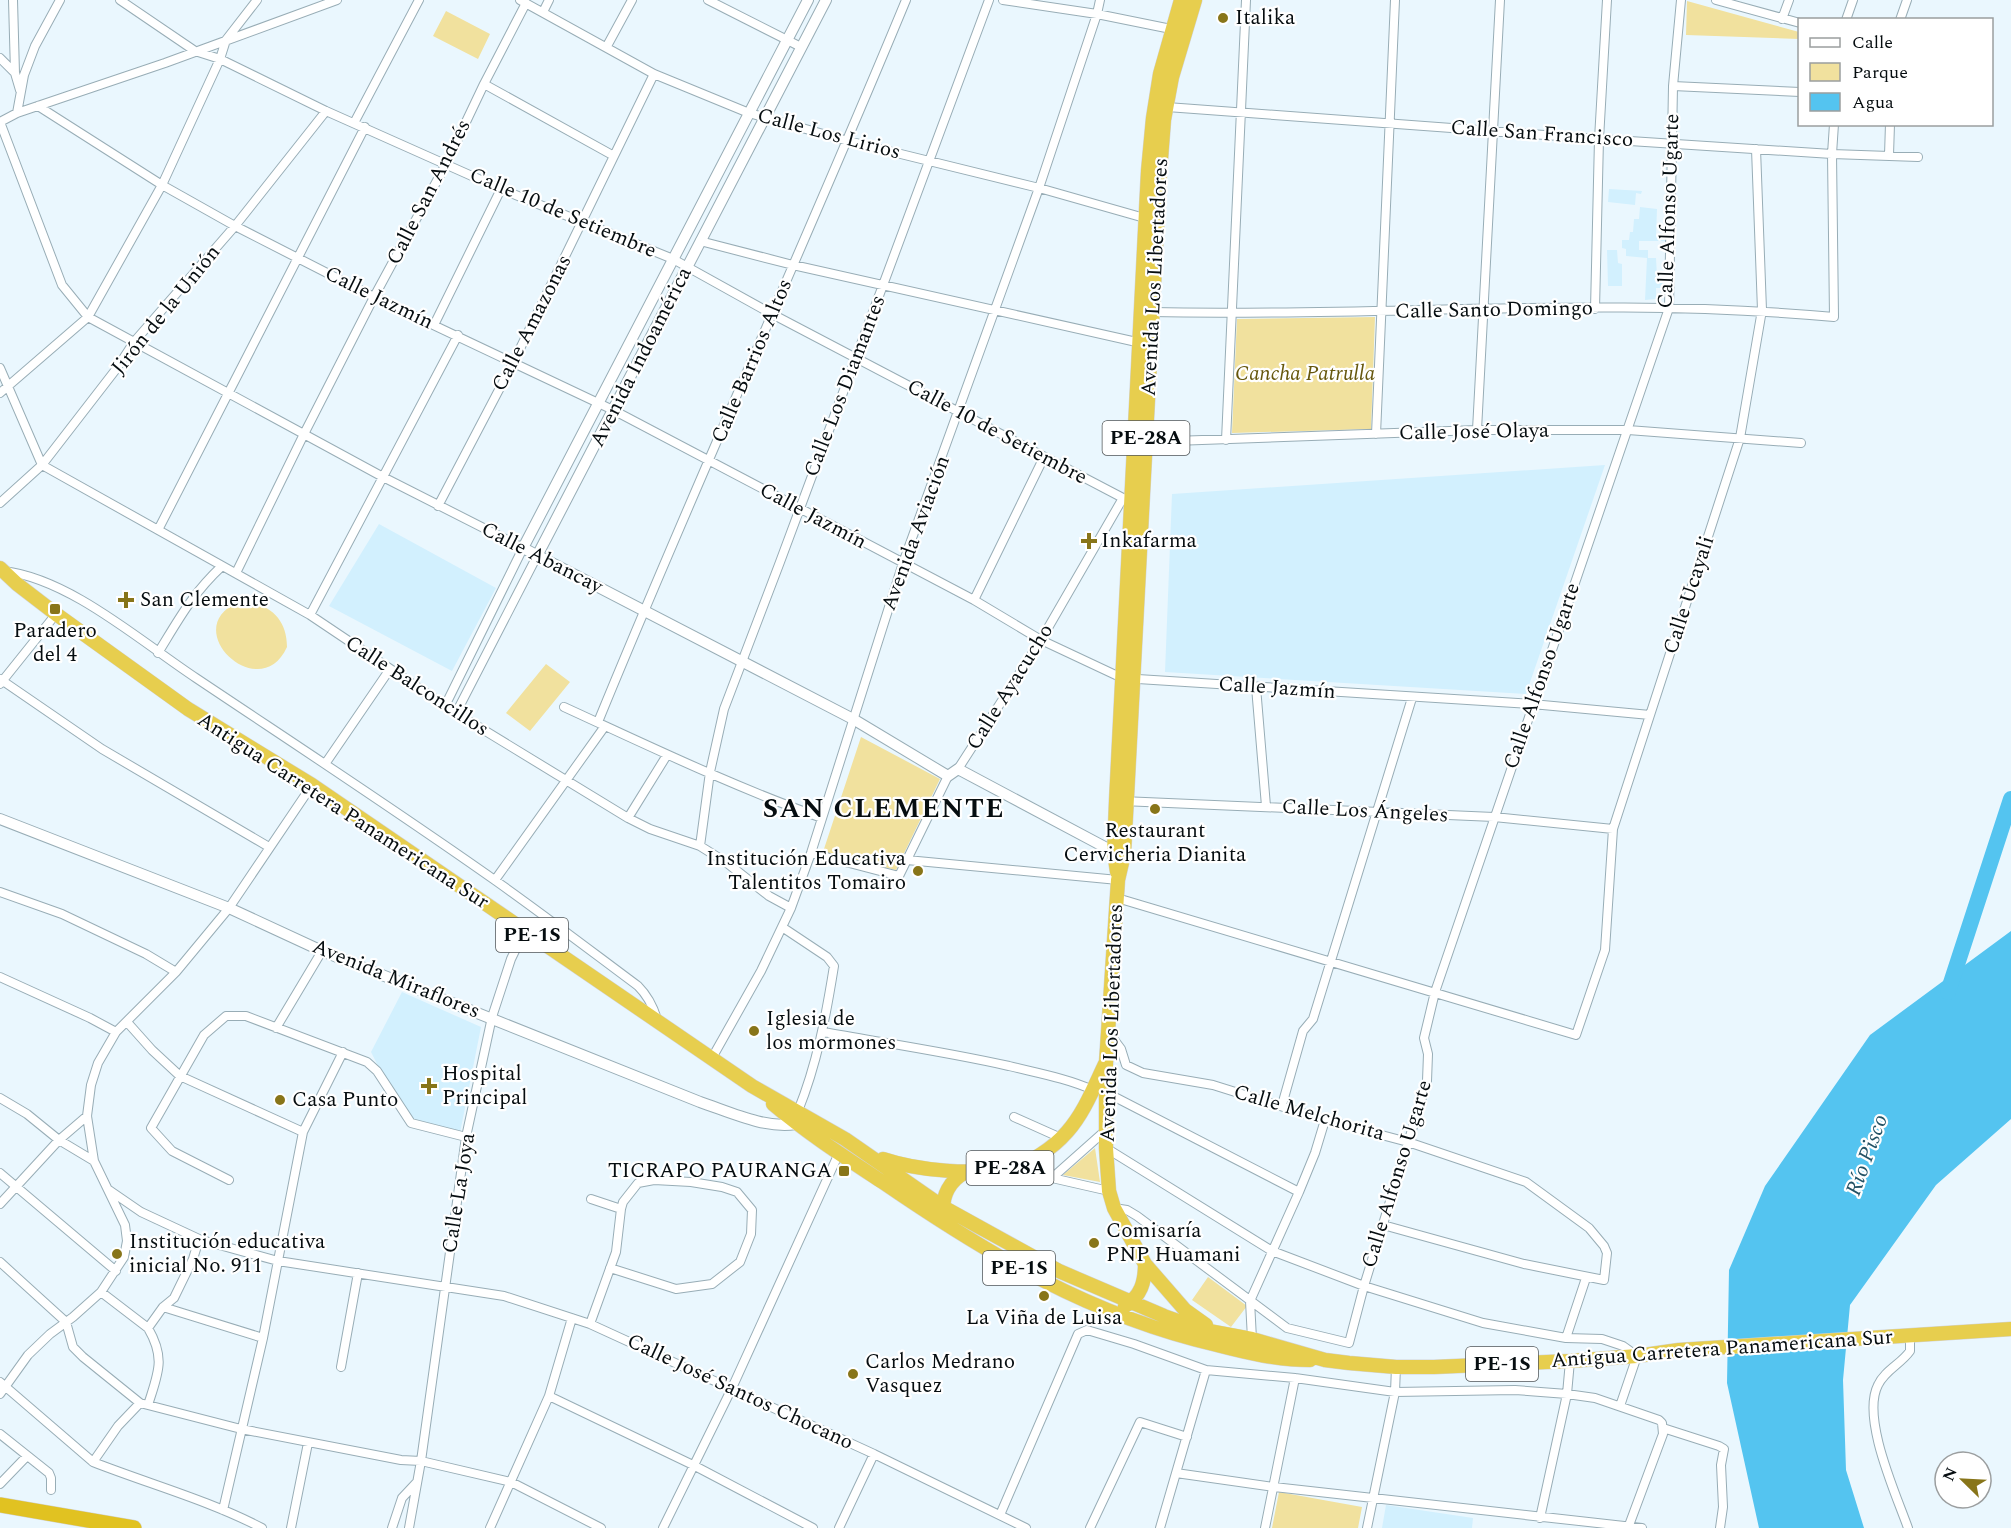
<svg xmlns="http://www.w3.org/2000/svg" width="2011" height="1528" viewBox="0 0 2011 1528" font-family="Spectral,serif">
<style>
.built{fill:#d2f0fe}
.green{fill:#f1e19e}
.water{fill:#54c4f0}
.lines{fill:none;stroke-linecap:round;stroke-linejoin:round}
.river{stroke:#54c4f0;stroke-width:16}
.minor-casing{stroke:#98adb6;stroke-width:10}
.tertiary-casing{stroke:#98adb6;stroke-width:12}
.trunk-casing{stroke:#d2d3d4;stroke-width:15}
.motorway-casing{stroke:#d2d3d4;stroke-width:16}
.minor{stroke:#fff;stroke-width:8}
.tertiary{stroke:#fff;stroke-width:10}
.trunk{stroke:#e7ce4e;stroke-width:14}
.motorway{stroke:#e1c221;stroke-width:15}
.poi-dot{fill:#887519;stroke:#fff;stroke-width:2}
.labels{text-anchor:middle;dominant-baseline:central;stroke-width:4.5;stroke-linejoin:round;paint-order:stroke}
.shield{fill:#fff;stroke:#515658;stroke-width:1.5}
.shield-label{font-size:20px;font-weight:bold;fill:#060d10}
.poi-label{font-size:21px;fill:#060d10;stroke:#fff;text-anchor:start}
.street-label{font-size:21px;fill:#060d10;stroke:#fff}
.park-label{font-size:21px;font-style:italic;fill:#66570d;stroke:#fff}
.water-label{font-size:22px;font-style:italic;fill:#235265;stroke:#fff}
.district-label{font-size:27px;font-weight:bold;letter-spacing:1.5px;fill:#060d10;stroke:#fff}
</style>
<rect width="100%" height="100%" fill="#eaf7fe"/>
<!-- built -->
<path class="built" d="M1609,189L1642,191L1641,194L1636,193L1635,205L1608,202Z
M1640,207L1657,209L1656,236H1668V241H1639V250H1648V258H1656L1657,276H1667V288H1656V299L1645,300L1647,258L1626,256V249L1622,248V240H1629L1630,232H1633L1634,219H1639Z
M1607,250H1617L1618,263L1622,264V286H1608Z
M1605,465L1526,694L1165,672L1172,494Z
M379,524L496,588L452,671L329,606Z
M402,992L481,1027L460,1133L406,1121L371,1052Z
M1386,1505L1473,1518L1472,1528H1382Z"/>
<!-- green -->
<path class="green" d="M1687,1L1799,32V39L1686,35Z
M446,11L490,34L478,59L433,36Z
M1375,317L1371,429L1232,433L1237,319Z
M239,602C267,602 287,617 287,647C260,707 176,628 239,602Z
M546,664L570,682L530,731L506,713Z
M861,737L940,779L896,870L823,852Z
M1095,1148L1100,1182L1063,1175Z
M1208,1277L1247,1306L1231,1327L1192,1300Z
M1279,1492L1362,1507L1358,1528H1272Z"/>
<!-- water -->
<path class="water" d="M2011,931V1119L1936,1185L1850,1305L1843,1380L1846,1470L1864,1528H1759L1727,1383L1729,1270L1765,1186L1870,1035Z"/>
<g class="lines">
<!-- river -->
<path class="river" d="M1948,992L2011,799"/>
<defs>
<path id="minor" d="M13,0L15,73
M120,0L195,51L220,59L326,111L501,189L673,259L772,314L1123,498
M520,0L654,74L749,113L848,141L1039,188L1148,219
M708,0L801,47
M1003,0L1097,14L1176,30
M1716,0L1800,23
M543,12L549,0
M1782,19L1789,0
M1846,20L1853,0
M1900,20L1907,0
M607,46L632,0
M0,58L15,73L20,90
M484,84L614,156
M1673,86L1800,92
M38,106L162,185L235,226L374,297L613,410L974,600L1041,640L1122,678L1532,704L1650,715
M1167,107L1599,139L1832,154L1918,157
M17,113L24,75L35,46L60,0
M0,122L62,285L88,317L383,477L523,548L445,706
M0,122L17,113L165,63L337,0
M354,123L419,0
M1889,155L1890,124
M700,241L793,265L1141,343
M1595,309L1599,139L1607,0
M1152,312C1379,317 1608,296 1834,317L1832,154L1834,124
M434,325L501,189
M0,368L42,465L310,615L456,713L628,818L650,829L700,846L727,863L769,896L791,908
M0,393L88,317L162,185L220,59L226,40L257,0
M1477,430L1500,0
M1376,434L1395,0
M1226,440L1246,0
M1146,442L1477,430H1628L1801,443
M0,503L42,465L117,368L134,342L235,226L326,111
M438,506L513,363L654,74
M158,530C226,395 297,262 365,127
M4,571C70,579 140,641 196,678C296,745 397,811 496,881C544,915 591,951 638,986C648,996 653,1006 657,1019
M236,573L304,434L374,297L446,164L484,84L526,3
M974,600L1044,457
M310,615L458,335
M158,653C179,619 192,594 222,566
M0,679L102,749L269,847
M0,684L56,614
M1256,687L1266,806
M564,707C649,746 734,787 822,818
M456,713L537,556
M598,722C697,480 806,242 906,0
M325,764L390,669
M958,769L1041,640L1123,498
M1122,801L1494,817L1613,829
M628,818L667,755
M700,846L710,772L724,709L780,562L989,0
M811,853L899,876L948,776
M907,860L1118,880
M495,880L605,726
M0,892L62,914L146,954L176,972
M1117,898L1576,1035L1605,950L1613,829L1740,438L1762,310L1756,149
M782,927L827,957L834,966C826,1016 817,1064 798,1111
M0,977L90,1018L116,1032
M127,1022L152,1050L180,1076L303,1132
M276,1028L322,951
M823,1032C885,1043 947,1052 1009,1066C1037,1073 1066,1078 1093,1090
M1109,1033L1121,1049L1126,1065L1143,1073L1213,1085L1325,1120L1408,1142L1526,1182L1589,1228L1604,1246L1607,1253L1604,1280L1524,1264L1383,1225
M712,1058L761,971L791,908L811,853L903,563L1039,188L1097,14L1100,0
M1107,1093L1299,1192
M0,1098L27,1114L59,1140L87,1116
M1282,1105L1303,1031L1313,1019L1412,698
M1014,1117L1061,1138
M1106,1130L1052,1178L1109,1191
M1106,1148L1272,1251L1364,1286L1483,1323L1566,1338L1602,1339L1623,1346L1637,1356L1620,1406
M0,1173L116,1271
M229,1180L172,1151L151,1128L204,1035L226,1016H246L367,1062L377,1071L411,1123L466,1137
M109,1190L141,1212L199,1239L212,1243L278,1261L504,1296L590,1324L874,1454L1026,1528
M591,1199L621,1209
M0,1204L59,1140L94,1161
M1114,1208L1127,1210L1137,1216L1287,1328L1349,1343L1364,1286L1427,1081L1428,1054L1424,1038L1435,992L1669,308L1673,86L1681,0
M0,1262L66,1322L73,1347L83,1357L140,1403L241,1429L401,1460L421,1461L511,1482L601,1528
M101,1292L148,1328
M163,1307L263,1338
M590,1324L616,1252L621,1209L623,1202L638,1183L654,1180L691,1182L722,1187L737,1192L752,1210L751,1234L740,1262L712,1284L676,1289L610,1268
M1566,1338L1586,1278
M1252,1339L1250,1301L1299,1192L1315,1153L1325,1120
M341,1367L358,1273
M0,1382L93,1462L118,1426L140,1403
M0,1394L28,1355L50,1334L73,1317L101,1292L124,1257L127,1241L125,1225L94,1161L87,1116L91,1085L98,1063L116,1032L176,972L229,908L312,785
M549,1396L693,1465L813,1528
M148,1405C158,1373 166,1359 148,1328L163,1307L174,1298L193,1259L199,1239
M1663,1428L1719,1446L1724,1449L1721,1465L1723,1507L1720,1528
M0,1434L49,1473L51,1478V1490
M93,1462C149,1484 208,1500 262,1528
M1176,1473L1274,1487L1642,1528
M0,1484L27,1456
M223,1510L263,1338L303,1132L343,1052
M1000,1515L1078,1334L1087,1330L1134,1344L1206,1370L1295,1378L1395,1392L1515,1390L1567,1394L1595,1398L1659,1420L1662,1423L1663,1434L1628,1528
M1540,1518L1567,1394L1570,1361
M291,1528L308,1443
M392,1528L402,1498L417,1482
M409,1528L421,1461L466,1137L492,1017L511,959L525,930
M490,1528L549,1396L572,1318
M663,1528L732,1388L839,1153
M839,1528L874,1454
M1090,1528L1140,1422L1187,1437
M1160,1528L1206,1370
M1265,1528L1295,1378
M1367,1528L1395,1392L1396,1367
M1908,1528C1896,1494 1861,1418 1878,1385C1885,1370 1901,1364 1910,1351V1336"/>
<path id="tertiary" d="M808,0L523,548L853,719L948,776L958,769L1114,852
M537,556L826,0
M0,819L229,908L322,951L700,1102C730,1112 765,1129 796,1124"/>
<path id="trunk" d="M1195,0L1172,77L1164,120L1160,172L1124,854L1118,880L1106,1063V1148L1109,1191L1114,1208L1145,1264L1185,1310L1206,1325
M0,568L17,584L56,614L188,709L312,785L752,1086L845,1139L943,1207L1059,1271L1164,1316L1204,1330L1252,1339L1325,1360L1349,1363L1396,1367H1434L1570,1361L1637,1356L1679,1350L2011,1329
M1117,872L1114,852L1116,801L1148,171L1153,118L1160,74L1181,0
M773,1104C807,1133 846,1158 884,1183C989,1255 1091,1316 1217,1345C1248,1353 1278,1360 1310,1360
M883,1159C919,1171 972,1175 1009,1168C1030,1164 1053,1148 1067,1132C1084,1113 1094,1087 1105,1064
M944,1214C941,1196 950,1180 966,1172
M1125,1306C1141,1296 1145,1282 1145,1264"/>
<path id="motorway" d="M0,1505L134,1528"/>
</defs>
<!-- minor casing -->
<use href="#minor" class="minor-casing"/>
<!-- tertiary casing -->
<use href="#tertiary" class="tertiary-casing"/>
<!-- trunk casing -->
<use href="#trunk" class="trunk-casing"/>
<!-- motorway casing -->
<use href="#motorway" class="motorway-casing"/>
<!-- minor -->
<use href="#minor" class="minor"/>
<!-- tertiary -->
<use href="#tertiary" class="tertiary"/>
<!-- trunk -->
<use href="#trunk" class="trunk"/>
<!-- motorway -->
<use href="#motorway" class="motorway"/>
</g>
<!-- markers -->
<g class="poi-dot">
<circle cx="1223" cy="18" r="6"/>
<path d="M1086 532h6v6h6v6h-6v6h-6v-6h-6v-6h6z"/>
<path d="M123 591h6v6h6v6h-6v6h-6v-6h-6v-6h6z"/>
<rect x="49" y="603" width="12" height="12" rx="3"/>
<circle cx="1155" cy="809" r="6"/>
<circle cx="918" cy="871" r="6"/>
<circle cx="754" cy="1031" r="6"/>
<path d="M426 1077h6v6h6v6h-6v6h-6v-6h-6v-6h6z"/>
<circle cx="280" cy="1100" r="6"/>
<rect x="838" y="1165" width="12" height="12" rx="3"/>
<circle cx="1094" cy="1243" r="6"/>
<circle cx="117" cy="1254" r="6"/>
<circle cx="1044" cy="1296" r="6"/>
<circle cx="853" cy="1374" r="6"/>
</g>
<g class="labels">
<!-- shield labels -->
<g class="shield">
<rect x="1102.5" y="421" width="87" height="34" rx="4.5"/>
<rect x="496" y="918" width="72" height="34" rx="4.5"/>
<rect x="966.5" y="1151" width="87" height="34" rx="4.5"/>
<rect x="983" y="1251" width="72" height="34" rx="4.5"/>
<rect x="1466" y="1347" width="72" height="34" rx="4.5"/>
</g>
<g class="shield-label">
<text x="1146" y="438">PE-28A</text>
<text x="532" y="935">PE-1S</text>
<text x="1010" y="1168">PE-28A</text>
<text x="1019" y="1268">PE-1S</text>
<text x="1502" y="1364">PE-1S</text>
</g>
<!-- poi labels -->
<g class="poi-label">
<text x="1235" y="18">Italika</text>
<text x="1101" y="541">Inkafarma</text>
<text x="140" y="600">San Clemente</text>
<text x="55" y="631" text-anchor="middle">Paradero<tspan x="55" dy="24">del 4</tspan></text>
<text x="1155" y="831" text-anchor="middle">Restaurant<tspan x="1155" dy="24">Cervicheria Dianita</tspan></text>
<text x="906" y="859" text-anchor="end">Institución Educativa<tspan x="906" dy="24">Talentitos Tomairo</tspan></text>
<text x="766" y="1019">Iglesia de<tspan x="766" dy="24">los mormones</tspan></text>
<text x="442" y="1074">Hospital<tspan x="442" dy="24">Principal</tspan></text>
<text x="292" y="1100">Casa Punto</text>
<text x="832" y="1171" text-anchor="end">TICRAPO PAURANGA</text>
<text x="1106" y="1231">Comisaría<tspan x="1106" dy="24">PNP Huamani</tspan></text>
<text x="129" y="1242">Institución educativa<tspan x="129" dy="24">inicial No. 911</tspan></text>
<text x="1044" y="1318" text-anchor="middle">La Viña de Luisa</text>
<text x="865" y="1362">Carlos Medrano<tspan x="865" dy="24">Vasquez</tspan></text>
</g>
<!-- street labels -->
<g class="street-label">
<text transform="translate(829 134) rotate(15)">Calle Los Lirios</text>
<text transform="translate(1542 134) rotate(4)">Calle San Francisco</text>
<text transform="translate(429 192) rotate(-63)">Calle San Andrés</text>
<text transform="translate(1669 211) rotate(-88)">Calle Alfonso Ugarte</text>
<text transform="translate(563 213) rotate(23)">Calle 10 de Setiembre</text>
<text transform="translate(1155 277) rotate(-87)">Avenida Los Libertadores</text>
<text transform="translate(379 298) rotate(26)">Calle Jazmín</text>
<text transform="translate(166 310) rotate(-51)">Jirón de la Unión</text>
<text transform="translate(1494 310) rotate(-1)">Calle Santo Domingo</text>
<text transform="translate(532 323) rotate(-63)">Calle Amazonas</text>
<text transform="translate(641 357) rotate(-63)">Avenida Indoamérica</text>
<text transform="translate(752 361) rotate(-67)">Calle Barrios Altos</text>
<text transform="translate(845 386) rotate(-69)">Calle Los Diamantes</text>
<text transform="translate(997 432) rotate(28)">Calle 10 de Setiembre</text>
<text transform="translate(1474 432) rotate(-1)">Calle José Olaya</text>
<text transform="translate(813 516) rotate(28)">Calle Jazmín</text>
<text transform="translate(916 533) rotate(-70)">Avenida Aviación</text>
<text transform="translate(542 558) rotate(27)">Calle Abancay</text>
<text transform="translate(1689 595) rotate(-72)">Calle Ucayali</text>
<text transform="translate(1542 676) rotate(-71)">Calle Alfonso Ugarte</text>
<text transform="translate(417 686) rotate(33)">Calle Balconcillos</text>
<text transform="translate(1010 687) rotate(-58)">Calle Ayacucho</text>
<text transform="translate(1277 688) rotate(4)">Calle Jazmín</text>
<text transform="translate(343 811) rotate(33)">Antigua Carretera Panamericana Sur</text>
<text transform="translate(1365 811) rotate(3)">Calle Los Ángeles</text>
<text transform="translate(396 979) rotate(22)">Avenida Miraflores</text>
<text transform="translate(1112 1023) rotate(-88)">Avenida Los Libertadores</text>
<text transform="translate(1309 1113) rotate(16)">Calle Melchorita</text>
<text transform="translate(1397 1174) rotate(-73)">Calle Alfonso Ugarte</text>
<text transform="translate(459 1193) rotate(-81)">Calle La Joya</text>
<text transform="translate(1722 1349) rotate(-4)">Antigua Carretera Panamericana Sur</text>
<text transform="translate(740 1392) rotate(25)">Calle José Santos Chocano</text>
</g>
<!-- park labels -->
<g class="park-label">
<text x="1305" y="374">Cancha Patrulla</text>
</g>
<!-- water labels -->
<g class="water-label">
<text transform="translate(1867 1155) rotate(-70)">Río Pisco</text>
</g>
<!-- district labels -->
<g class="district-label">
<text x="884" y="809">SAN CLEMENTE</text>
</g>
</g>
<!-- legend -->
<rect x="1798" y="18" width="195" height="108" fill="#ffffff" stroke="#9b9e9f" stroke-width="1.5"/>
<rect x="1810" y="38" width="30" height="9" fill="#ffffff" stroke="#9b9e9f" stroke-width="1.5"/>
<text x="1852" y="48" font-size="18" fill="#060d10">Calle</text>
<rect x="1810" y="63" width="30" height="18" fill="#f1e19e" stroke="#9b9e9f" stroke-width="1.5"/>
<text x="1852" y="78" font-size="18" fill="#060d10">Parque</text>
<rect x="1810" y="93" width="30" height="18" fill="#54c4f0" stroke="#9b9e9f" stroke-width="1.5"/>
<text x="1852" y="108" font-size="18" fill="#060d10">Agua</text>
<!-- north arrow -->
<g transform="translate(1963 1480) rotate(294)"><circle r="28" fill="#ffffff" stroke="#9b9e9f" stroke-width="1.5"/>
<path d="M0-4.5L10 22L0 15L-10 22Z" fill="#887519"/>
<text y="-9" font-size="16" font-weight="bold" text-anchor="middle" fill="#060d10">N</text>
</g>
</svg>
